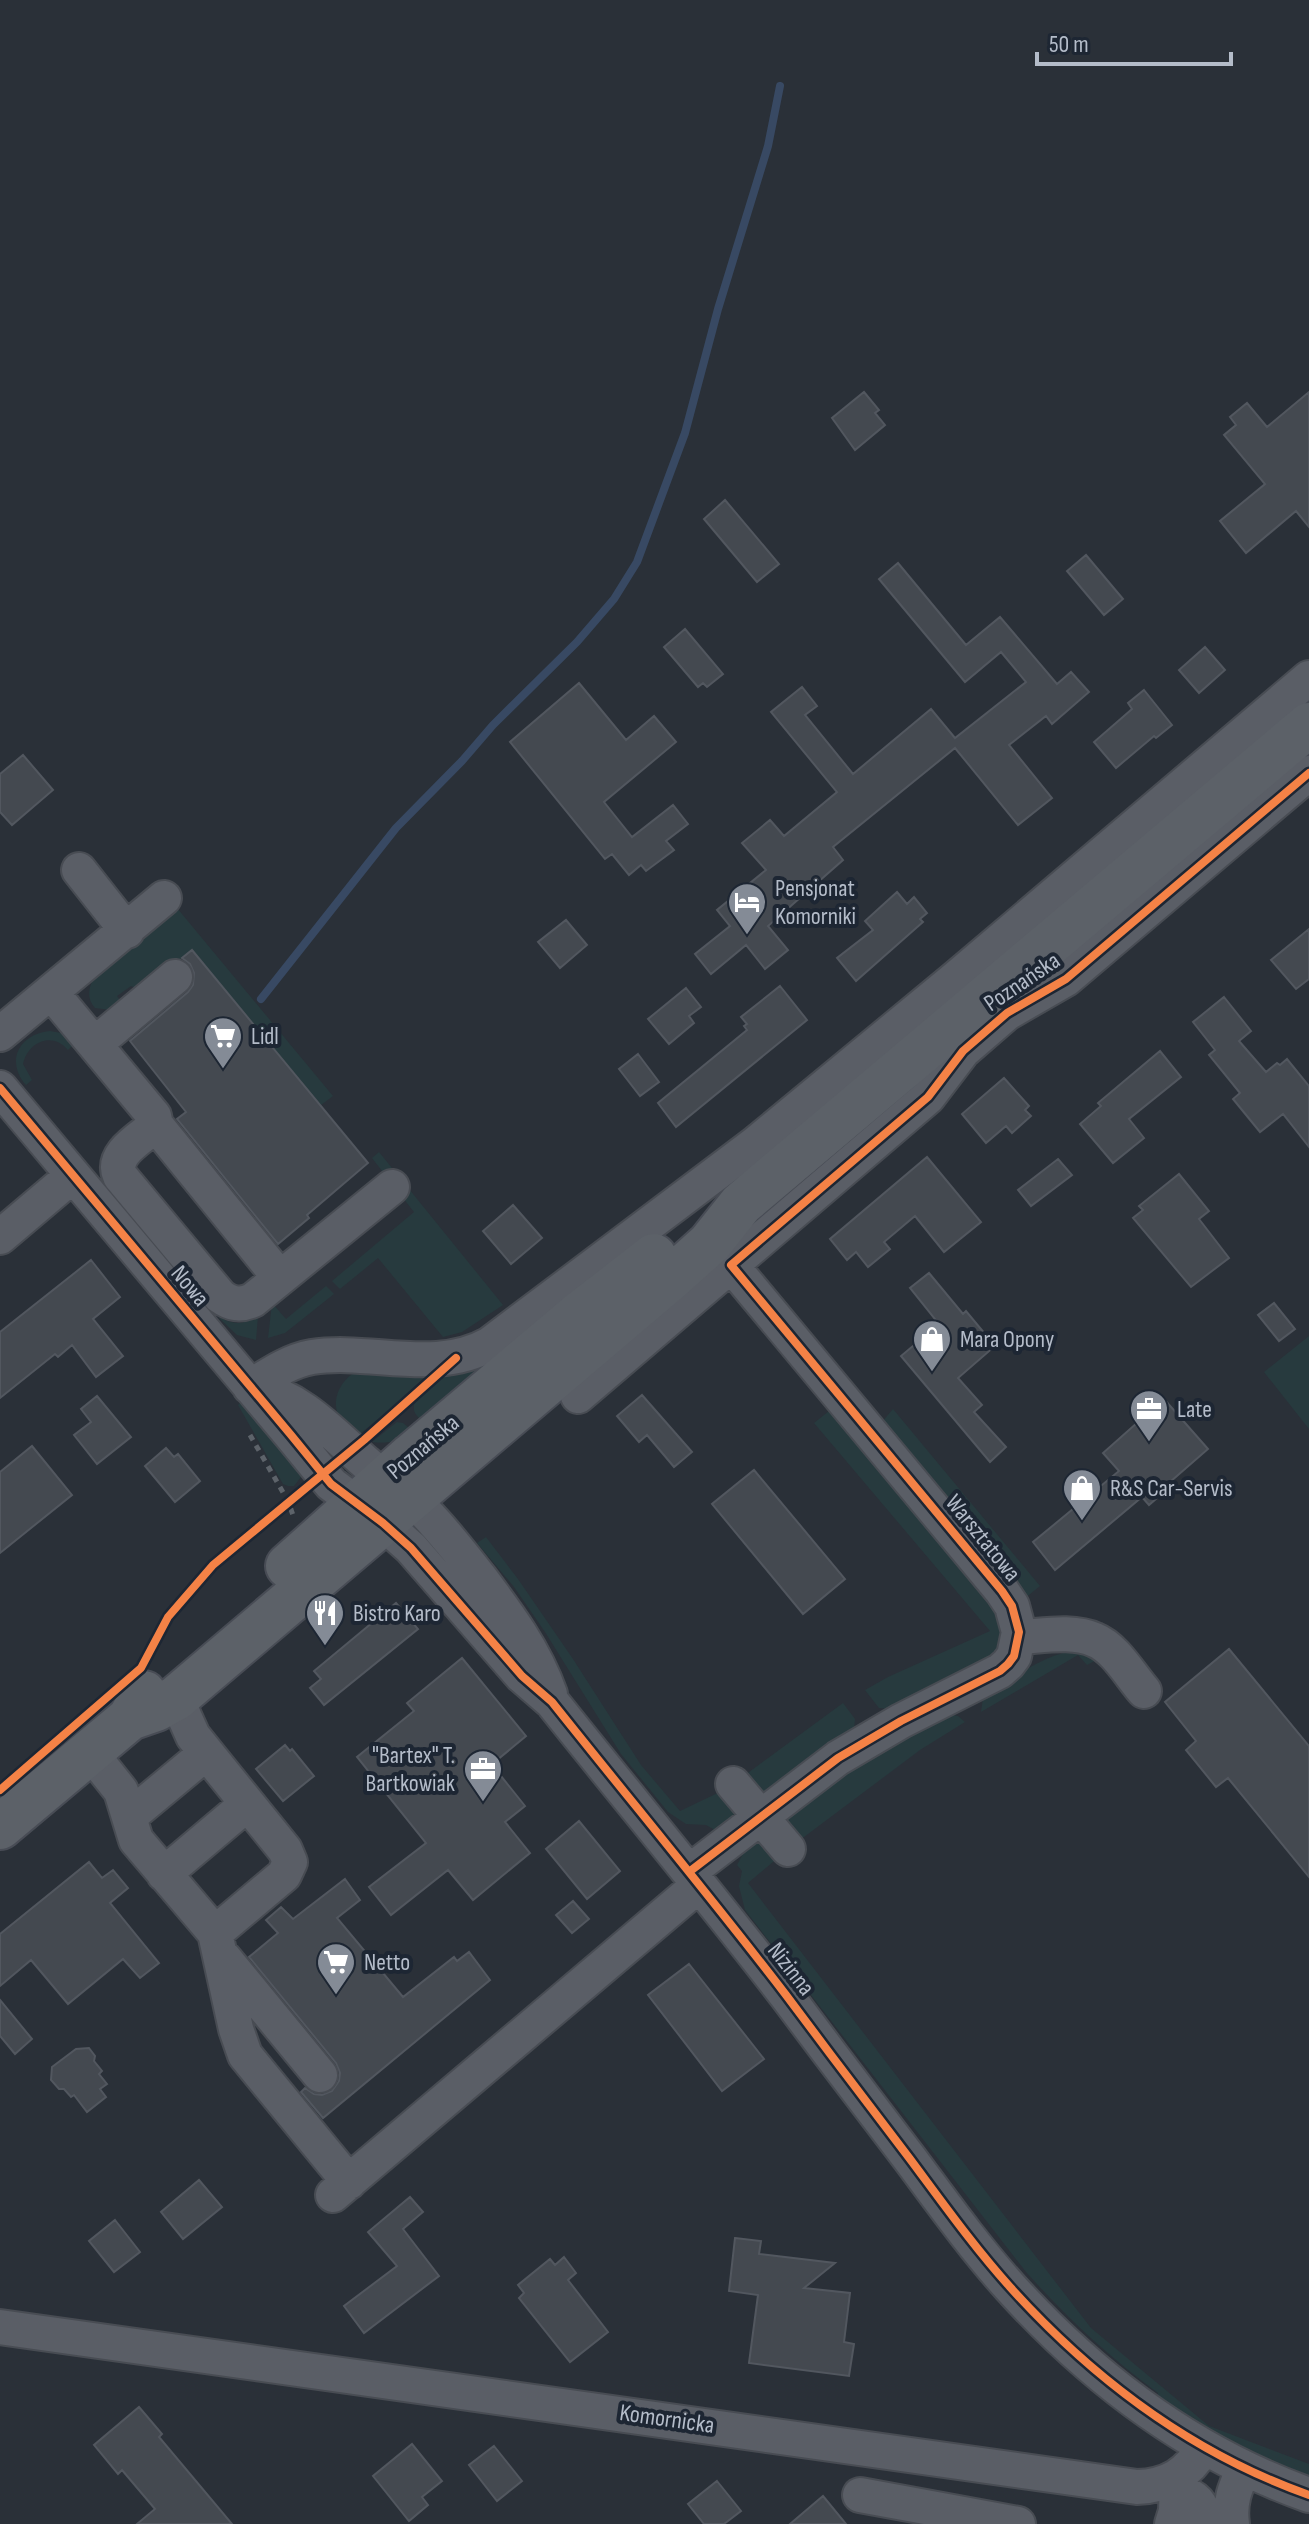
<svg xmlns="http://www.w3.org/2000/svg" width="1309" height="2524" viewBox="0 0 1309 2524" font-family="'Sofia Sans Condensed',sans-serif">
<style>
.green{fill:#273a3e}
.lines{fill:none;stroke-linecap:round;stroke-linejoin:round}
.stream{stroke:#384963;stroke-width:8}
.building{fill:#444950;stroke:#52575f;stroke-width:2}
.minor-casing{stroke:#484c53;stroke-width:38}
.major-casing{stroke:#484c55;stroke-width:48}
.path{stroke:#5d636a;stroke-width:5;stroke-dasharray:6 6;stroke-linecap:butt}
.minor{stroke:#5a5e66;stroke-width:34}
.major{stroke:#5c6168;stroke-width:44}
.cycleway-casing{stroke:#1d2633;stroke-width:13}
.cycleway{stroke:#f48246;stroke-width:8}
.labels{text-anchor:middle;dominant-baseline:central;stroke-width:8;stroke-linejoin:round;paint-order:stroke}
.poi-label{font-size:24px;fill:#b4bcc9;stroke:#1d2633;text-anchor:start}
.street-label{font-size:24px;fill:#b4bcc9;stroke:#1d2633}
</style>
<rect width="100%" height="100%" fill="#2a3038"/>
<!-- green -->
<path class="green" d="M177,908L333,1096L321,1105L192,950L141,990L131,986L117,996L123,1004L111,1010L95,1008C87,999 88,990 93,979Z
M50,1031L61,1033L74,1044L68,1050C52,1031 28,1042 23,1064L32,1080L26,1085C5,1061 19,1034 50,1031Z
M379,1152L503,1305L462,1332L443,1337L378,1258L340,1289L332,1281L414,1212L372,1158Z
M326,1286L334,1294L285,1333L268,1338L272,1303L286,1319Z
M258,1316L256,1340L237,1335L219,1318L221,1317C232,1326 247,1324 258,1316Z
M1309,1336V1429L1264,1372Z
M501,1350L426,1424C422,1420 415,1416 414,1410C410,1386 483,1358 501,1350Z
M357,1371L433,1374L361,1433L356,1435C351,1431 345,1426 342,1421C328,1403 340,1380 357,1371Z
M241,1402L297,1468L301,1477L294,1486H288L283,1484L238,1405Z
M834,1407L998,1609C1002,1627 1004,1640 992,1657L890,1709L879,1708L865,1690L888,1677L990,1631L814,1423Z
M893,1409L1040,1586L1024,1599L882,1422Z
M397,1422L403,1423L415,1433C400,1441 388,1444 372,1442Z
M486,1537L518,1579L573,1659L641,1765L680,1811L724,1790L740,1812L726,1826L715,1830L706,1825L686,1824L668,1812L621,1754L545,1632L514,1587L477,1543Z
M1079,1650L1100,1658L1087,1665L1078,1655L981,1712L983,1698C1011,1679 1045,1653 1079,1650Z
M843,1703L855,1719L854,1729L764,1795L741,1778Z
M947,1714L958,1716L965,1722L920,1750L796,1843L785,1828L786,1814L829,1780Z
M758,1838L780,1856L748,1883L1091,2328L1209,2426L1309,2464V2480L1259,2459L1155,2400L1158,2393C1109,2357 1066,2317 1026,2272L745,1910L739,1886L742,1871L737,1865L747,1846Z"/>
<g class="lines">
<!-- stream -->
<path class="stream" d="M261,999L396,828L462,761L493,725L577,642L614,599L637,562L685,433L718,309L768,146L780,86"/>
</g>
<!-- building -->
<path class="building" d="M864,392L879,410L875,413L885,425L855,450L832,418Z
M1309,392V527L1296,511L1246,553L1220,521L1265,484L1224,435L1236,425L1230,417L1247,403L1267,427Z
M725,500L779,564L757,582L704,519Z
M1086,555L1123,599L1104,615L1067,571Z
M898,563L966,645L1000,617L1057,684L1071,672L1089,692L1052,724L1046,716L1009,745L1052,798L1018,825L955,748L833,847L843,860L768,926L788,950L765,969L746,945L711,974L695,954L730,926L717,910L766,870L742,843L770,820L784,836L837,792L771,712L802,687L817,706L805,715L853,774L931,709L955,738L1026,682L1001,652L965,682L879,579Z
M685,629L723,674L707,687L703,683L698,687L664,647Z
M1205,647L1225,670L1199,693L1179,670Z
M579,683L626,740L654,716L676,742L604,802L632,837L673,805L688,824L666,841L674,850L646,871L641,865L629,875L612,854L605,859L510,742Z
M1144,690L1172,725L1156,738L1154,736L1116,768L1094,742L1132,709L1128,703Z
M23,755L53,790L12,825L0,812V774Z
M897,892L907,904L914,897L927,913L920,919L923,922L856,981L837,958L873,930L865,921Z
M566,920L587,945L560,968L538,942Z
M1309,929V979L1296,989L1271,960Z
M192,950L368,1163L307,1215L309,1218L278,1244L177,1119L186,1112L130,1041L188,992L193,985L194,973L190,964L182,958Z
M780,986L807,1020L676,1127L658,1103L747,1030L744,1026L747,1024L741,1017Z
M686,988L701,1007L689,1016L694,1023L669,1044L648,1019Z
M1224,997L1251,1031L1239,1041L1266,1072L1277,1063L1280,1065L1287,1059L1309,1086V1147L1283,1114L1260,1132L1233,1099L1240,1093L1209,1055L1215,1050L1193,1022Z
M1160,1051L1181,1077L1129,1119L1144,1138L1113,1163L1080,1124L1101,1106L1098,1103Z
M638,1054L659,1082L640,1096L619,1069Z
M1004,1078L1029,1106L1025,1110L1031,1116L1012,1133L1006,1126L986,1143L962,1114Z
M927,1157L981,1222L944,1252L915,1216L884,1242L890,1249L868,1267L856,1252L847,1260L830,1239Z
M1058,1159L1072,1175L1031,1206L1018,1190Z
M1179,1174L1209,1211L1199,1219L1229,1258L1191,1287L1133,1218L1143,1210L1139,1206Z
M513,1205L542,1238L511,1264L483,1231Z
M91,1260L120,1297L93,1319L123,1356L96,1377L72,1345L58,1357L55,1354L0,1398V1332Z
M929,1273L963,1314L966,1311L995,1346L958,1378L982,1405L974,1412L1006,1447L990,1462L901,1356L939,1324L910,1288Z
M1274,1303L1295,1329L1279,1341L1258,1315Z
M642,1395L692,1452L674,1467L647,1435L639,1442L617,1416Z
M97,1396L131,1437L97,1464L74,1435L91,1422L81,1409Z
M1164,1399L1208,1449L1162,1489L1165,1491L1149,1505L1142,1497L1055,1570L1033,1542L1119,1471L1103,1453Z
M32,1446L72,1495L0,1553V1472Z
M166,1448L174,1457L178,1454L200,1481L175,1502L145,1466Z
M754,1470L845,1579L803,1614L712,1504Z
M396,1603L418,1629L324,1705L310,1688L321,1679L314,1671Z
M1229,1649L1309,1746V1877L1228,1778L1216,1787L1186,1750L1196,1741L1165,1702Z
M462,1658L526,1736L496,1761L501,1767L497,1771L525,1806L505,1822L530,1853L473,1900L448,1870L391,1915L369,1887L426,1843L357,1757L414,1711L407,1703Z
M285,1745L290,1751L292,1749L314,1776L283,1801L256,1769Z
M579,1821L620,1871L587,1899L546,1849Z
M89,1862L102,1878L113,1870L128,1888L110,1903L159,1963L140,1978L123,1959L68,2004L31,1960L0,1986V1934Z
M345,1879L360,1900L337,1918L403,1997L454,1957L457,1961L469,1952L490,1980L323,2118L301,2092L305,2088L314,2094L322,2095L332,2091L339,2081L340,2073L336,2063L249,1957L278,1933L266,1920L281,1907L293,1919Z
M573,1901L589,1919L572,1933L556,1915Z
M689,1964L764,2059L722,2091L648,1995Z
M0,2000L32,2039L15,2054L0,2036Z
M89,2048L95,2056L94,2061L102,2071L99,2074L107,2084L100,2089L106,2097L87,2112L74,2095L71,2097L64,2089H59L51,2080L52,2067L76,2049Z
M199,2180L222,2207L183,2239L161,2212Z
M410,2197L423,2212L403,2229L439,2276L364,2333L344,2306L397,2266L368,2232Z
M115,2220L140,2252L114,2272L89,2241Z
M735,2238L761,2241L759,2254L835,2263L804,2288L850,2293L844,2342L854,2344L849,2376L749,2363L758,2295L729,2291Z
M564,2257L576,2273L568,2280L608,2332L570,2362L519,2298L524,2293L518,2285L550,2259L555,2265Z
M139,2407L162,2434L159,2437L232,2524H137L155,2509L122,2470L118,2474L94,2445Z
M412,2444L442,2481L422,2497L428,2505L409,2521L373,2476Z
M494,2446L522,2481L497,2501L469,2465Z
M717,2481L741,2511L724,2524H704L688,2504Z
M823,2496L846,2524H790Z"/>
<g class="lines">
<defs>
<path id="minor" d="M79,870L127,931
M51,992L154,1116L156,1125C141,1138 110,1154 120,1176L220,1296C231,1304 240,1306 253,1300L392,1187
M0,1034L164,898
M95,1044L175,977
M0,1088L291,1435L331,1484L383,1523L411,1548L522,1676L552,1702C630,1800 710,1896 786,1995C827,2050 868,2104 910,2159C942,2202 974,2247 1010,2287C1093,2379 1191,2453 1309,2495
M156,1125L280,1278
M0,1237L72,1176
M250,1387C269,1375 289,1361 312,1357C371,1348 435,1375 490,1344L755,1144L956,978L1309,678
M255,1388C300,1397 332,1433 365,1462C380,1476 398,1486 413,1500C438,1524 460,1552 481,1579C508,1615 535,1651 550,1694
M578,1396L928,1097L963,1051L1007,1013L1066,979L1309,773
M1019,1637C1042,1636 1073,1630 1095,1640C1115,1648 1130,1675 1144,1691
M176,1698L193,1736L285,1850L290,1862L284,1875L215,1933
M90,1752L121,1791L136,1840L215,1933L236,2029L245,2055L349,2182
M733,1784L788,1849
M129,1817L206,1753
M689,1872L838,1758L901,1721L1000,1671L1008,1664L1014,1656L1019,1632L1012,1606L1002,1591L731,1265
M164,1874L247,1804
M224,1958L320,2075
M333,2195L699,1885
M0,2327L1137,2487C1168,2486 1188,2474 1204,2447
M1177,2491C1196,2496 1205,2504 1202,2524
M860,2495L1018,2524
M1172,2524L1176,2511L1177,2478
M1232,2524C1229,2502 1235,2488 1244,2468"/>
<path id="major" d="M288,1566L412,1455L578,1315L654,1256
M130,1718L156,1709L176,1698L671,1278L710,1243L741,1204L1309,725
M0,1827L130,1718L144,1693"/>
</defs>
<!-- minor casing -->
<use href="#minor" class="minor-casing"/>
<!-- major casing -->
<use href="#major" class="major-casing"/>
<!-- path -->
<path class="path" d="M250,1435L288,1501L294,1518"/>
<!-- minor -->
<use href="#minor" class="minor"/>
<!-- major -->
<use href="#major" class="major"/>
<defs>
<path id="cycleway" d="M0,1088L291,1435L331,1484L383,1523L411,1548L522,1676L552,1702C630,1800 710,1896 786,1995C827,2050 868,2104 910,2159C942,2202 974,2247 1010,2287C1093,2379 1191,2453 1309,2495
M0,1790L141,1668L168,1617L213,1565L364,1440L456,1358
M689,1872L838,1758L901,1721L1000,1671L1008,1664L1014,1656L1019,1632L1012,1606L1002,1591L731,1265L928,1097L963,1051L1007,1013L1066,979L1309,773"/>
</defs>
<!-- cycleway casing -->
<use href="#cycleway" class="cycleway-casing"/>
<!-- cycleway -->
<use href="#cycleway" class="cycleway"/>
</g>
<!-- icons -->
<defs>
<symbol id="hotel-pin" viewBox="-11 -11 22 30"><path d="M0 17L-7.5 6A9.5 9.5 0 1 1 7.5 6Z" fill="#848b96" stroke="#1d2633"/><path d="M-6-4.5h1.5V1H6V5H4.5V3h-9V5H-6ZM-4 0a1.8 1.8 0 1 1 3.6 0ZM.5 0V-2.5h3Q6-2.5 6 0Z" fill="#fff"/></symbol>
<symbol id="supermarket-pin" viewBox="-11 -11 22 30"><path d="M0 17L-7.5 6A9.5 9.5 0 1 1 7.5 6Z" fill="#848b96" stroke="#1d2633"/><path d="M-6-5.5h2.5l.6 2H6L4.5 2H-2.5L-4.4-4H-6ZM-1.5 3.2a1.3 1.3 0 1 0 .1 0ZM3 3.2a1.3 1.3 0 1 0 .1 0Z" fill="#fff"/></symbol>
<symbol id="shop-pin" viewBox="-11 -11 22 30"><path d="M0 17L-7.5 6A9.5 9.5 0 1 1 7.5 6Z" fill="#848b96" stroke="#1d2633"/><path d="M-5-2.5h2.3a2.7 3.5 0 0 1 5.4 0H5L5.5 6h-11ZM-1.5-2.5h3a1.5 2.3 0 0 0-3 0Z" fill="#fff"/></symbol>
<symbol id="office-pin" viewBox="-11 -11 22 30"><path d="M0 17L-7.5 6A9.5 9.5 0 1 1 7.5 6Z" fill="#848b96" stroke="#1d2633"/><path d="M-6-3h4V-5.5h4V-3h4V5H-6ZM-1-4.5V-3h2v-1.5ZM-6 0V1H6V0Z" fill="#fff"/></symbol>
<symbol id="restaurant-pin" viewBox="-11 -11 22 30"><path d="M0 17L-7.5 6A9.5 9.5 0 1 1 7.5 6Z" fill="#848b96" stroke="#1d2633"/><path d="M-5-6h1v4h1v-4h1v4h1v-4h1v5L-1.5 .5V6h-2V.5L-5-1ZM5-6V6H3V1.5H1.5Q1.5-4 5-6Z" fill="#fff"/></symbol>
</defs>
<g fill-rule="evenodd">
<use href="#hotel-pin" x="725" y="880" width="44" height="60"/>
<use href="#supermarket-pin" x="201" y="1014" width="44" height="60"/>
<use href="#shop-pin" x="910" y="1317" width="44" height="60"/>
<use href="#office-pin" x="1127" y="1387" width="44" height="60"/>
<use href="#shop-pin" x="1060" y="1466" width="44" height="60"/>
<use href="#restaurant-pin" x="303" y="1591" width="44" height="60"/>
<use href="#office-pin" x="461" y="1747" width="44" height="60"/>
<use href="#supermarket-pin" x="314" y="1940" width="44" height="60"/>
</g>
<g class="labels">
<!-- poi labels -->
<g class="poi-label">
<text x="775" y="888">Pensjonat<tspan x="775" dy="28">Komorniki</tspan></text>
<text x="251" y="1036">Lidl</text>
<text x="960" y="1339">Mara Opony</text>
<text x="1177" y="1409">Late</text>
<text x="1110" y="1488">R&amp;S Car-Servis</text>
<text x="353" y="1613">Bistro Karo</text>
<text x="455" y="1755" text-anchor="end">"Bartex" T.<tspan x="455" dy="28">Bartkowiak</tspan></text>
<text x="364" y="1962">Netto</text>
</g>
<!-- street labels -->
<g class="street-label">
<text transform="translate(1022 982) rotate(-34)">Poznańska</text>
<text transform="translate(190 1286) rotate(50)">Nowa</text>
<text transform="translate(423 1447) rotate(-40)">Poznańska</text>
<text transform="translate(983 1538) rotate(51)">Warsztatowa</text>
<text transform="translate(791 1969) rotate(52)">Nizinna</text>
<text transform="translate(667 2419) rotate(8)">Komornicka</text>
</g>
</g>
<!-- scale -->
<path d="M1037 52v12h194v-12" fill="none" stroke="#b4bcc9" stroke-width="4"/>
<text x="1049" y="52" font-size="24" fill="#b4bcc9" stroke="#1d2633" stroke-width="6" paint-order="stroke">50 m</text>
</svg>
